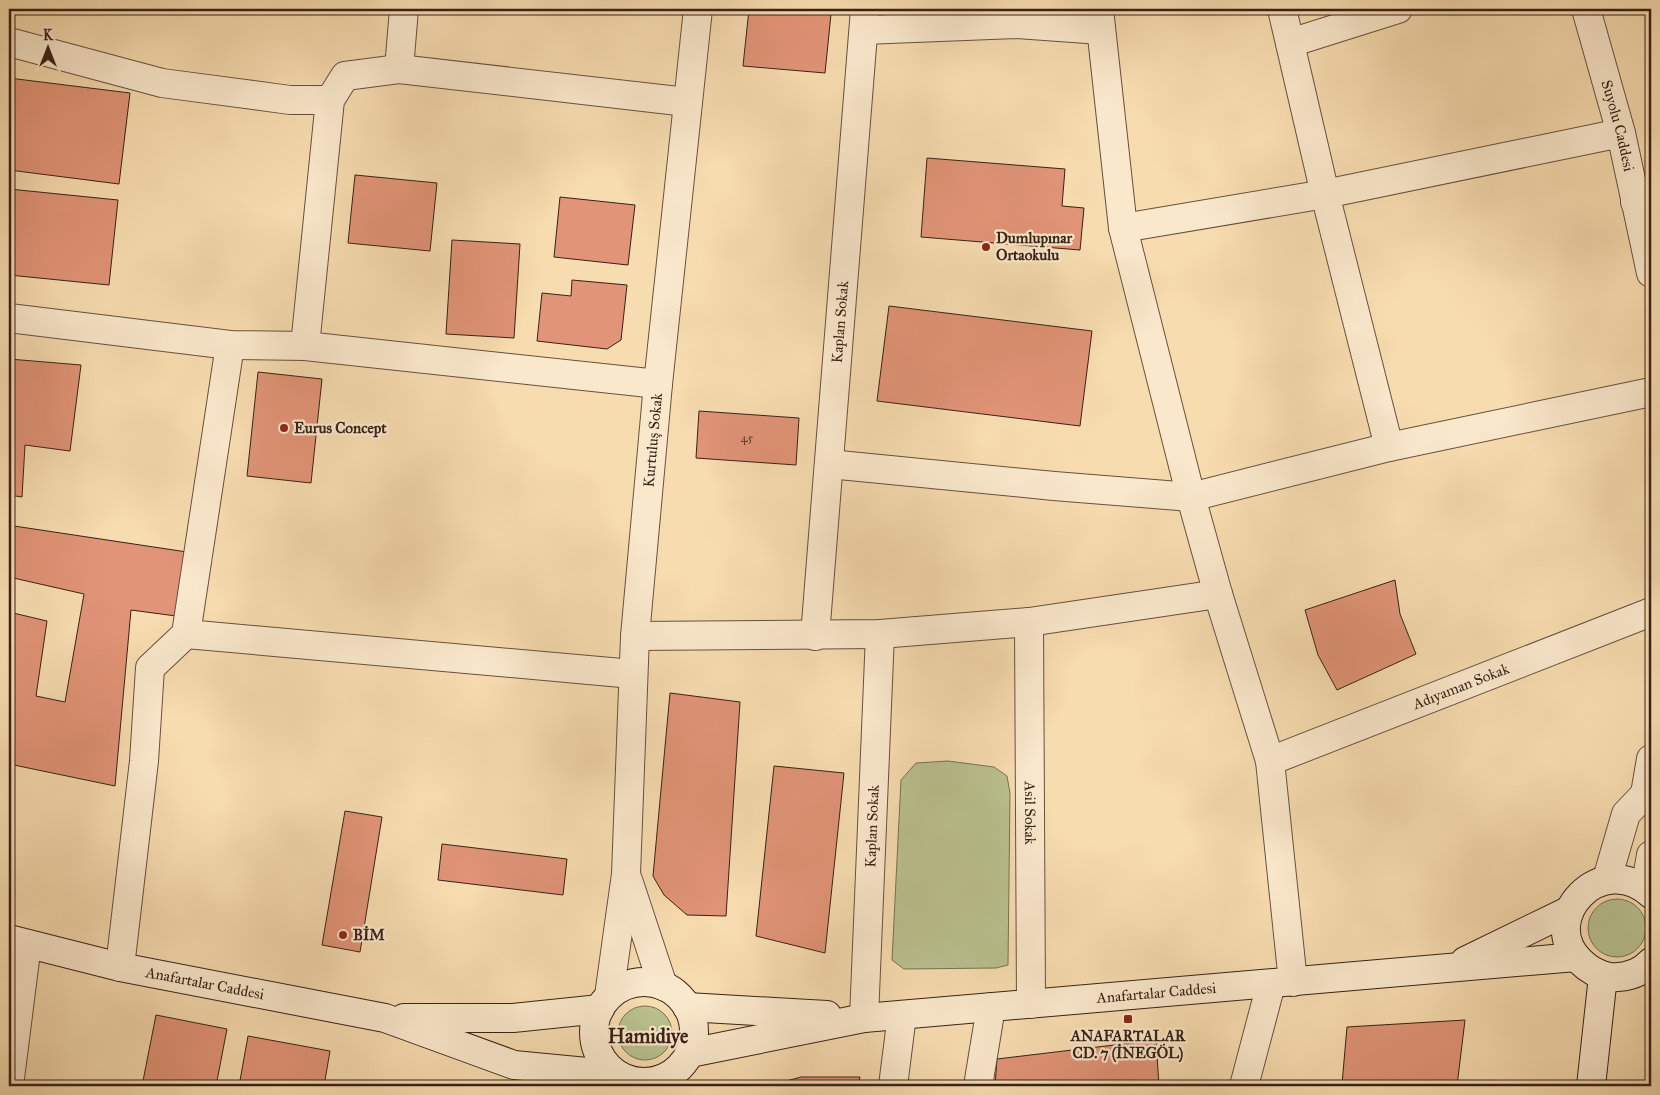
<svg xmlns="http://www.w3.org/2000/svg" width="1660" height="1095" viewBox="0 0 1660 1095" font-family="'IM FELL Great Primer',serif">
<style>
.green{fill:#b9c18e;stroke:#787153}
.building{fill:#e19477;stroke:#382118}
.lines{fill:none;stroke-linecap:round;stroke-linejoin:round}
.minor-casing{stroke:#68503e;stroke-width:30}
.tertiary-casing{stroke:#68503e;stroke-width:30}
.secondary-casing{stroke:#382118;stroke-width:30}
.minor{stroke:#fae8cc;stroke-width:28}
.tertiary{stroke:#fae8cc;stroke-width:28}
.secondary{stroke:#fae8cc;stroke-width:28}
.poi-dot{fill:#8f2418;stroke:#fae8cc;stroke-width:2}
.labels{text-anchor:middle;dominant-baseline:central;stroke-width:4.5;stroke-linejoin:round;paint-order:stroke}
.number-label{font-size:12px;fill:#623e30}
.street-label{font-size:15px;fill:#382118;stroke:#fae8cc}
.poi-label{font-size:15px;font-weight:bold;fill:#382118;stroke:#fae8cc;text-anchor:start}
.district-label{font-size:20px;font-weight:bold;fill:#382118;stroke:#fae8cc}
</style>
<rect width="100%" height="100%" fill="#f7dcb0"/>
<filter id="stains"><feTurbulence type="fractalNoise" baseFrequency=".004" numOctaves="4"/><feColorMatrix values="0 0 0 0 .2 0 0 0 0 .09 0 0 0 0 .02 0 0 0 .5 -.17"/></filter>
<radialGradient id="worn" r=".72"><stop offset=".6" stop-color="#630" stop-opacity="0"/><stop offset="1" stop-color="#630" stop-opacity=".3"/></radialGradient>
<!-- green -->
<path class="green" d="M948,761L994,767L1007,776L1010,793L1008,965L996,968L904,969L892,960L901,780L916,763Z
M1588 928a29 29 0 1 1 58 0a29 29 0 1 1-58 0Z
M618 1033a27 27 0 1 1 54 0a27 27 0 1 1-54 0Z"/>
<!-- building -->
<path class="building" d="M749,9H770L831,14L825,73L743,66Z
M9,78L130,93L119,184L9,170Z
M927,158L1065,169L1062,206L1084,208L1080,250L921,237Z
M355,175L437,183L430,251L348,243Z
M9,189L118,200L109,285L9,275Z
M560,197L635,205L628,265L554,257Z
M452,240L520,244L514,338L446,334Z
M572,280L627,285L621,340L607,349L537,341L542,293L571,296Z
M889,306L1092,331L1080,426L877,401Z
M9,359L81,365L70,451L25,445L22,497L9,495Z
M258,372L322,379L311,483L247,476Z
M699,411L799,418L796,465L696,458Z
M14,526L187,552L176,616L131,610L115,786L9,764V612L47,621L36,696L65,702L84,594L9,577V543Z
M1395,580L1400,614L1416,654L1337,690L1318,655L1305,610Z
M670,693L740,702L726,916L687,915L664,895L653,876Z
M774,766L844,773L825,953L756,936Z
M345,811L382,817L360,952L322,945Z
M442,844L567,859L563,895L438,880Z
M156,1015L227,1029L216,1086H142Z
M1465,1020L1457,1086L1342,1084L1347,1027Z
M248,1036L330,1051L324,1086H239Z
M1156,1040L1159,1086H995L997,1059Z
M801,1077H860L858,1086H775V1084Z"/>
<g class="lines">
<defs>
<g id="minor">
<path d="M1099,9L1123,228L1191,497L1218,594L1270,761L1293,982"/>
<path d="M1282,9L1325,194L1389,447"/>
<path d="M864,30L1016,24L1101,30"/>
<path d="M9,42L162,83L290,100H330"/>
<path d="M1290,43L1398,9"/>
<path d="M399,69L404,9"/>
<path d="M1635,202L1651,196"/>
<path d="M1123,228L1325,194L1621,133"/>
<path d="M9,318L230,345L305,346L658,384"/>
<path d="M305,346L330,100L345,76L399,69L687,102"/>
<path d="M829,464L1054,486L1191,497L1389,447L1651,392"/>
<path id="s1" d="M1029,622L1031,1004"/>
<path d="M186,634L633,674"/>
<path d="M635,636L880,634L1029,622L1218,594"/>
<path id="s2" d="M815,636L865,9"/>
<path id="s3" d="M1270,761L1651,612"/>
<path d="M628,880L663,986"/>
<path d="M120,967L144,761L150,668L186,634L230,345"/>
<path id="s4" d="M609,996L626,874L635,636L658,384L698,9"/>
<path id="s5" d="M864,1018L880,634"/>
<path d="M9,1086L27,944"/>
<path d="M629,1086L630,1081"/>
<path d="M659,1086L668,1077"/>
<path d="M893,1086L902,1015"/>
<path d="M978,1086L991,1007"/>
<path d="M1244,1086L1271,984"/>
</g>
<g id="tertiary">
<path id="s6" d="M1586,9L1621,133L1651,273"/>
<path d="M1645,794L1651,759"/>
<path d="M1607,879L1626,814L1645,794"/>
<path d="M1645,889L1651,855"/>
</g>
<g id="secondary">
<path d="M1651,894C1601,849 1537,919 1580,961C1589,970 1598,975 1610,977C1625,978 1640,974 1651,962"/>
<path id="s7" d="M9,939L120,967L385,1018L514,1065L618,1075"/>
<path d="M1465,961L1570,910"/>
<circle cx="644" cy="1032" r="50"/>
<path d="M687,1007L827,1015"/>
<path d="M404,1018H513L600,1009"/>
<path id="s8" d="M690,1053L864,1018L1576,957"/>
<path d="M1591,1086L1603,976"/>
</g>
</defs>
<!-- minor casing -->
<use href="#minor" class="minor-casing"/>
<!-- tertiary casing -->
<use href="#tertiary" class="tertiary-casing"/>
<!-- secondary casing -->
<use href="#secondary" class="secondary-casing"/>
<!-- minor -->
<use href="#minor" class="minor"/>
<!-- tertiary -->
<use href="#tertiary" class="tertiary"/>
<!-- secondary -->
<use href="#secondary" class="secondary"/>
</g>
<!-- markers -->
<g class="poi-dot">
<circle cx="986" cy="247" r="5"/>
<circle cx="284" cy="428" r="5"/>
<circle cx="343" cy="935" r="5"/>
<rect x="1123" y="1014" width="10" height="10" rx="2.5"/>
</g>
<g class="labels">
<!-- number labels -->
<g class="number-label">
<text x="747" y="438">45</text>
</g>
<!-- street labels -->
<g class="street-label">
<text stroke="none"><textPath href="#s6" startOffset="121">Suyolu Caddesi</textPath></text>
<text stroke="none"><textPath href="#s2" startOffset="315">Kaplan Sokak</textPath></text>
<text stroke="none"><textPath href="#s4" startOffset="558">Kurtuluş Sokak</textPath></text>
<text stroke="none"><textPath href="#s3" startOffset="205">Adıyaman Sokak</textPath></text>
<text stroke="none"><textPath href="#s1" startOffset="191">Asil Sokak</textPath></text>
<text stroke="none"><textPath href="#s5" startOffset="192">Kaplan Sokak</textPath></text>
<text stroke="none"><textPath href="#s7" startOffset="201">Anafartalar Caddesi</textPath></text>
<text stroke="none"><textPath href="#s8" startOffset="471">Anafartalar Caddesi</textPath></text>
</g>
<!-- poi labels -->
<g class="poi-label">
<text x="996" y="238">Dumlupınar<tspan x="996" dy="17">Ortaokulu</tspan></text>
<text x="294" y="428">Eurus Concept</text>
<text x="353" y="935">BİM</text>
<text x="1128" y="1036" text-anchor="middle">ANAFARTALAR<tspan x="1128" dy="17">CD. 7 (İNEGÖL)</tspan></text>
</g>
<!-- district labels -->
<g class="district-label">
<text x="648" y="1036">Hamidiye</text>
</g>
</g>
<!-- margin -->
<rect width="1660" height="1095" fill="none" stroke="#f7dcb0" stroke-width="30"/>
<rect x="10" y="10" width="1640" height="1075" fill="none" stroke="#382118" stroke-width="2.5"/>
<rect x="15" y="15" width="1630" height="1065" fill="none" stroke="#382118"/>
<!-- north arrow -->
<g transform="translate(48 48)" stroke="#fae8cc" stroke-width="4" paint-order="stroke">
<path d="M0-4L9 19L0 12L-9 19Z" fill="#382118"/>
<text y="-8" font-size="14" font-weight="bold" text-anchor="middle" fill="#382118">K</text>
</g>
<rect width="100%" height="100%" filter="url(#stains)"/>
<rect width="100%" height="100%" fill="url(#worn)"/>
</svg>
